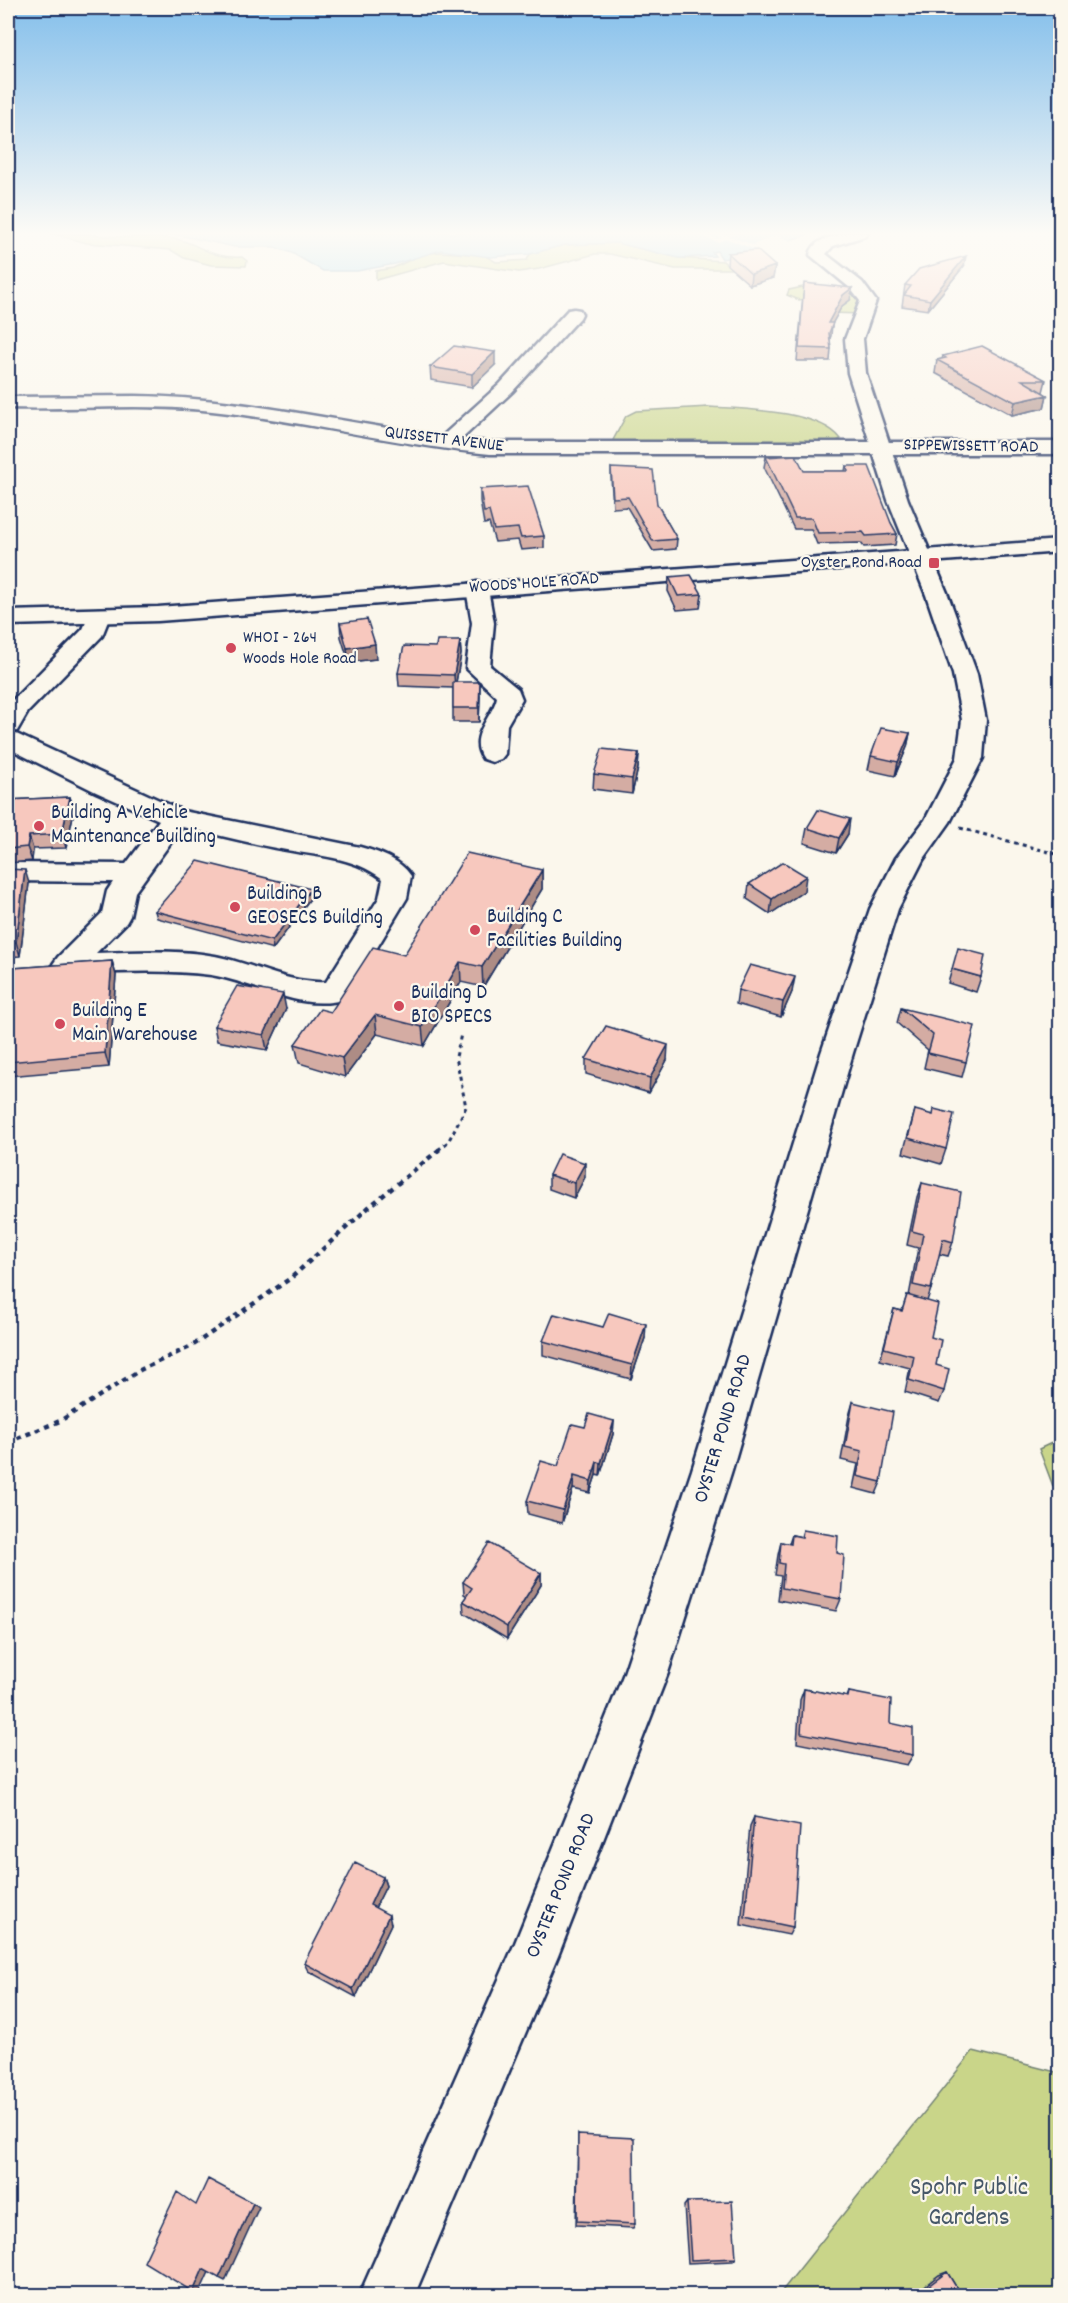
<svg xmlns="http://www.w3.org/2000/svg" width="1068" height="2303" viewBox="0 0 1068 2303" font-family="Dekko,sans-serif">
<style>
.green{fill:#c9d589;stroke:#728274;stroke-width:1.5}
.water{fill:#8fd0f0;stroke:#6190b6;stroke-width:1.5}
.pier{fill:#fbf7ec}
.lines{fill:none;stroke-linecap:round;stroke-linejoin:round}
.minor-casing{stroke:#1b2f5e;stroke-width:5}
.major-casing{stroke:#1b2f5e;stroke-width:5}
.highway-casing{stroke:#1b2f5e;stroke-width:5}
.path-far1{stroke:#1b2f5e;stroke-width:3;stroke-dasharray:4 4;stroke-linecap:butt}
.path{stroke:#1b2f5e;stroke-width:4.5;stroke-dasharray:5 5;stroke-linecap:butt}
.minor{fill:#fbf7ec;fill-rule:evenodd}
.major{fill:#fbf7ec;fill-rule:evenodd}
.highway{fill:#fbf7ec;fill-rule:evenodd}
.wall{fill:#d4aca3;stroke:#1b2f5e;stroke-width:1.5}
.shaded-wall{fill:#ad8c85;stroke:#1b2f5e;stroke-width:1.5}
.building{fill:#f7c8be;stroke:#1b2f5e;stroke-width:1.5}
.poi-dot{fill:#d1495b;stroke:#fbf7ec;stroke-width:2}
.labels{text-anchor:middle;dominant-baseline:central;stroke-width:4.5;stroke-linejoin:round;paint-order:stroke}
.far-street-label{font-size:18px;fill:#1b2f5e;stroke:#fbf7ec}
.far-poi-label{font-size:18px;fill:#1b2f5e;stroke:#fbf7ec;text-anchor:end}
.poi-label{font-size:21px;fill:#1b2f5e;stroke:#fbf7ec;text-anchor:start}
.street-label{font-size:21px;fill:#1b2f5e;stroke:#fbf7ec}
.near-park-label{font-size:26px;fill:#465869;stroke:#fbf7ec}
</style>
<rect width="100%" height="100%" fill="#fbf7ec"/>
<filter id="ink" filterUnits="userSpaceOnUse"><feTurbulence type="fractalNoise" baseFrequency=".0167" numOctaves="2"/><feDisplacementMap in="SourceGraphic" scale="12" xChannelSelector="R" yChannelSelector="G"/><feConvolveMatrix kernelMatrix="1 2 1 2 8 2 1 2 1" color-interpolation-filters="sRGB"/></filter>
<g filter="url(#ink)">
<!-- green -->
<path class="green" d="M50,233C75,233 99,235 124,237C140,238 156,237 171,238C200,242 207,259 242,257L247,261L246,266L211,265L184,258L171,250L87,243Z
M617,243L679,258L723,261L732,269H675L610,254H595L539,269L519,272L444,261L376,280V271L393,268L423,254L440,252L484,255L496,262L527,260L530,254L564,245Z
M803,287L855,294L861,301V314L830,313L804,299L799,300L787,295L789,290Z
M709,407C743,409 819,410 841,439L836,441L612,442L626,416L636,411Z
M1060,1439V1493L1053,1486L1039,1449Z
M973,2051L1060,2073V2295L778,2296Z"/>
<!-- water -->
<path class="water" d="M138,233H813L738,256L722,259L717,251L712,252L715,256L679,258L617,243L564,245L530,254L490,257L441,250L395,264L357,271H323L292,253L274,247H235L183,236Z"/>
<!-- pier -->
<path class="pier" d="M694,233L717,239L722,237L710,233L726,235L739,233L729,236L753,245L776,235L794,242L759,251L727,239L717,242Z"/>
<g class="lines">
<defs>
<path id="minor" d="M846,233H868L865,236L833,246L826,254L862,282L876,301L863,339L866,373L908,500L948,595L977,674L986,720L983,758L950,822L923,860L898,909L853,1053L732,1470L668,1673L558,1956L414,2296H359L515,1943L624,1673L692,1470L821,1053L870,909L896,858L925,820L957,758L962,720L953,674L926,595L888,500L848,373L845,339L860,301L850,288L810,255C813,239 832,237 846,233Z
M574,309L580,310L582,314L580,318L512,392L453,447H439L436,443L439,439L500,384L568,310Z
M477,582L485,584L488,589L494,623L490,666L518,689L522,699L507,725L505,754L501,759L492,762L483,759C467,736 493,717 497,697L466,668L472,623L466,589L469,584Z
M99,609L107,611L110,616L102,636L28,712L17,731L12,732L183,811L360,847C378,852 400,859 411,876L407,898L346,999C299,1013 256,982 211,975C164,969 116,972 68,974L58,971L53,964L58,957L102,913L107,891L113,882L8,881V863L126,864L159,820L96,792L8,748V705L83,629L91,611ZM182,827C215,834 248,843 281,849C316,856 353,856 383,879L379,898L326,982C287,984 252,963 215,956C176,949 135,952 96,953L126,923L130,916L135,892Z"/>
<path id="major" d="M135,396C255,397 371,431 490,442H1060V454H490C396,445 305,421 212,411C144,403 76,410 8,408V397Z"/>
<path id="highway" d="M1060,540V552L158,621L8,625V611L158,607Z"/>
</defs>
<!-- minor casing -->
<use href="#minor" class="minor-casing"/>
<!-- major casing -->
<use href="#major" class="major-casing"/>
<!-- highway casing -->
<use href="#highway" class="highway-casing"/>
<!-- path-far1 -->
<path class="path-far1" d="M960,828L1060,855
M438,1150L448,1142L466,1107L456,1057L461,1034"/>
<!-- path -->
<path class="path" d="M8,1442L60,1421L140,1370L192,1346L291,1278L369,1207L440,1149"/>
<!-- minor -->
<use href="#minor" class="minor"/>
<!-- major -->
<use href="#major" class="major"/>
<!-- highway -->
<use href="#highway" class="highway"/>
</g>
<!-- wall -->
<path class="wall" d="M728,253L775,266L773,278L750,285L727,265Z
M964,266L928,310L902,306L905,285Z
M803,295L850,300L842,306L832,324L830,339L831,349L830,361H797Z
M943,356L1046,380L1043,392H1042L1047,395L1044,408L1012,415L935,373L937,360L942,359Z
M495,365L472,387L431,380L430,367Z
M766,457L804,471H845L846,466L891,523L897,534L895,545L864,547L861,543L817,544L811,529H794L764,467Z
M611,468L657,504L677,539L676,549L653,551L627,507L613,508L611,478Z
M480,489L544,536V548L521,550L518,540L495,542L489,523L484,524L480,501Z
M669,577L702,594L700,608L677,610L668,591Z
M340,623L376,659L349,662L341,637Z
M460,641L461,654L456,682L480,696L479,722H453V688L399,686L398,673L436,647Z
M910,733L907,747L895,776L868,770L871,756Z
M639,753L638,768L632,794L593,789L594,774Z
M70,797L74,811L66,848L33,849L32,861L8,863V800Z
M807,828L848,834L836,853L804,843Z
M8,869L29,883L20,956L8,957Z
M542,870V889L483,987L461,982L424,1046L377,1034L345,1077L299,1063L295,1044L331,1012L404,955Z
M749,884L804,891L770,914L747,899Z
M311,889L312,896L273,949L157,918L155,911Z
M112,961L116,975L109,1067L8,1076V967L13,968Z
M952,969L981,977L976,992L948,983Z
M738,990L792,992L781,1017L736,1004Z
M901,1008L966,1062L962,1077L924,1068L928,1050L897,1023Z
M286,1009L267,1050L217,1041L214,1026Z
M586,1059L667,1060L649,1093L586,1074Z
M915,1110L946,1149L941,1164L903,1153Z
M549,1175L585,1177L574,1198L549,1189Z
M922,1183L953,1242L948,1256L939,1254L931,1289L927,1301L931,1337L936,1365L944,1391L939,1403L905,1392L910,1368L880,1360L894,1309L902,1311L907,1295L909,1296L918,1248L907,1245L917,1197Z
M645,1338L631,1379L543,1355V1341Z
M853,1402L881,1482L876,1494L853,1488L858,1464L841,1460L849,1416Z
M614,1421L613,1434L600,1476L596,1475L590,1493L573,1489L562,1523L528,1514L527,1501L558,1466L585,1427Z
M803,1530L837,1553L841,1599L836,1611L778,1600L781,1576L775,1575L778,1555L781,1542L789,1544L792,1535L801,1537Z
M541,1573V1585L507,1639L464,1613L463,1601L467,1596L464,1594L463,1582Z
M804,1689L847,1697L849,1692L890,1723L913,1755L907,1765L797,1743L800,1700Z
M754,1817L793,1927L789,1935L741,1925L750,1826Z
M383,1877L386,1886L375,1908L391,1924L356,1997L308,1971L304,1963Z
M578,2135L635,2224L633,2228L576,2225Z
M687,2202L736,2258L733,2261L688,2263L684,2206Z
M947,2272L961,2295H913L939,2275Z"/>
<!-- shaded-wall -->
<path class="shaded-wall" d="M966,256L964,266L928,310L930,300Z
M775,266L773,278L750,285L751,274Z
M852,288L850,300L842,306L832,324L831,336L827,345L828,323L843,295Z
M495,352V365L472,387V374Z
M1047,395L1044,408L1012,415L1015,402Z
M460,641L461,654L455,688L454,675Z
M375,644L376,659L349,662L347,648Z
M480,682V696L479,722V708Z
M910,733L907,747L895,776L898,762Z
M639,753L638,768L632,794V779Z
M70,797L74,811L66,848L62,834Z
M850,819L848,834L836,853L839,838Z
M29,836L33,849L32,861L27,847Z
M25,870L29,883L20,956L16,942Z
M542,870V889L483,987L482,967Z
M806,876L804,891L770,914L772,899Z
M311,889L312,896L273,949L272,941Z
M112,961L116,975L109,1067L105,1053Z
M460,962L461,982L424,1046L422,1027Z
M795,977L792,992L781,1017L783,1002Z
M283,994L286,1009L267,1050L264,1035Z
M375,1015L377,1034L345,1077L342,1058Z
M668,1045L667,1060L649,1093L650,1078Z
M585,1163V1177L574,1198V1183Z
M646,1324L645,1338L631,1379L632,1365Z
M614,1421L613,1434L600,1476L601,1463Z
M597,1462L596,1475L590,1493L591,1481Z
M574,1476L573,1489L562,1523L563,1510Z
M541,1573V1585L507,1639V1627Z
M383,1877L386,1886L372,1914L370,1905Z
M389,1915L391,1924L356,1997L353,1989Z
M253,2203L259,2207L225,2281L219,2278Z
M203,2269L209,2272L199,2294L193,2292Z"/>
<!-- building -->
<path class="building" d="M757,250L775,266L751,274L728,253Z
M966,256L930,300L904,295L911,286L905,285L919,269Z
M804,283L852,288L843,295L828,323H833L829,333L831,349L799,348Z
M454,346L495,352L472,374L430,367Z
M982,346L1046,380H1022L1047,395L1015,402L937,360L946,358L943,356Z
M796,455L804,471H848L846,466H869L891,523L897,534L866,536L863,532L818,533L812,518H795L766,457Z
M611,468L653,470L657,504L677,539L653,541L628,497L613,498Z
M528,486L544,536L521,538L518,528L494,530L489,511L484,512L480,489Z
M691,575L702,594L678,596L669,577Z
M367,619L375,644L347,648L340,623Z
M437,641H460L454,675L398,673L404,646L436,647Z
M453,682H480L479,708H453Z
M881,728L910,733L898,762L871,756Z
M602,749L639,753L632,779L594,774Z
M70,797L62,834L29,836L27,847L8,849V800Z
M818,810L850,819L839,838L807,828Z
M467,853L542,870L482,967L460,962L422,1027L375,1015L342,1058L295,1044L320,1009L331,1012L373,947L404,955Z
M198,861L311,889L272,941L155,911Z
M783,862L806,876L772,899L749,884Z
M8,869L25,870L16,942L8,943Z
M958,948L985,955L981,977L952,969Z
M112,961L105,1053L8,1062V967L13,968Z
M750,965L795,977L783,1002L738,990Z
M237,986L283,994L264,1035L214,1026Z
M901,1008L975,1026L966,1062L928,1053L933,1035Z
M606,1026L668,1045L650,1078L586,1059Z
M934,1109L954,1114L946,1149L908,1138L915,1110L933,1115Z
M559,1154L585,1163L574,1183L549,1175Z
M922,1183L961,1192L953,1242L943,1239L931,1289L913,1285L923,1234L912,1231Z
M907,1295L938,1304L931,1337L941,1340L936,1365L949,1369L944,1391L909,1380L914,1356L884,1348L894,1309L902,1311Z
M609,1313L646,1324L632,1365L543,1341L554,1314L603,1327Z
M853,1402L893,1412L881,1482L857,1476L862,1451L845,1447Z
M589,1414L614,1421L601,1463L597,1462L591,1481L574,1476L563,1510L527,1501L541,1461L558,1466L572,1424L585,1427Z
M803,1530L838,1536L837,1553L844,1555L841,1599L782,1588L784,1564L779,1563L781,1542L791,1544L792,1535L802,1537Z
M489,1543L541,1573L507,1627L463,1601L472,1588L463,1582Z
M804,1689L848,1697L849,1692L891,1700L890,1723L913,1728V1755L801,1733Z
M754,1817L800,1826L793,1927L745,1917Z
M355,1863L383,1877L370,1905L389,1915L353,1989L304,1963Z
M578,2135L634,2138L635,2224L577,2221Z
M208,2179L253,2203L219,2278L203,2269L193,2292L144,2262L177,2192L196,2205Z
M732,2201L736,2258L691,2260L687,2202Z
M947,2272L961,2295H916Z"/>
</g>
<!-- sky -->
<linearGradient id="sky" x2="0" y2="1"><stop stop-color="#84bfeb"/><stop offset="0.42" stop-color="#fdfbf6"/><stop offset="1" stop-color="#fdfbf6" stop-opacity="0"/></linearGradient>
<rect width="1068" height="555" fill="url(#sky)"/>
<!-- markers -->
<g class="poi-dot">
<rect x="928" y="557" width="12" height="12" rx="3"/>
<circle cx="231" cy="648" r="6"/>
<circle cx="39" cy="826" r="6"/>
<circle cx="235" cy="907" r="6"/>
<circle cx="475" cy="930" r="6"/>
<circle cx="399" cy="1006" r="6"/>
<circle cx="60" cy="1024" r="6"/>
</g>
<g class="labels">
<!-- far-street labels -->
<g class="far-street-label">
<text transform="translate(444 440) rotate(7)">QUISSETT AVENUE</text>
<text transform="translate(971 447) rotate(1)">SIPPEWISSETT ROAD</text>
<text transform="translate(534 584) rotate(-4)">WOODS HOLE ROAD</text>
</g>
<!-- far-poi labels -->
<g class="far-poi-label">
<text x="922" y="563">Oyster Pond Road</text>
<text x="243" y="638" text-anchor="start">WHOI - 264<tspan x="243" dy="21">Woods Hole Road</tspan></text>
</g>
<!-- poi labels -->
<g class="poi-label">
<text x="51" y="814">Building A Vehicle<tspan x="51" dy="24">Maintenance Building</tspan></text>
<text x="247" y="895">Building B<tspan x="247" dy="24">GEOSECS Building</tspan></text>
<text x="487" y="918">Building C<tspan x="487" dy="24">Facilities Building</tspan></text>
<text x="411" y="994">Building D<tspan x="411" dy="24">BIO SPECS</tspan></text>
<text x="72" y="1012">Building E<tspan x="72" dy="24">Main Warehouse</tspan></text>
</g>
<!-- street labels -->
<g class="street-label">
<text transform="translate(724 1429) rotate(-73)">OYSTER POND ROAD</text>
<text transform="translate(562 1886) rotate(-68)">OYSTER POND ROAD</text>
</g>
<!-- near-park labels -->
<g class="near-park-label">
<text x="969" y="2188">Spohr Public<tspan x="969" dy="30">Gardens</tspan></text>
</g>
</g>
<!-- margin -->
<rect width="1068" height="2303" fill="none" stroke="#fbf7ec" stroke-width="30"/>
<rect x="15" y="15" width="1038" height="2273" fill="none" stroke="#1b2f5e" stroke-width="2" filter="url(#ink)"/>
</svg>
